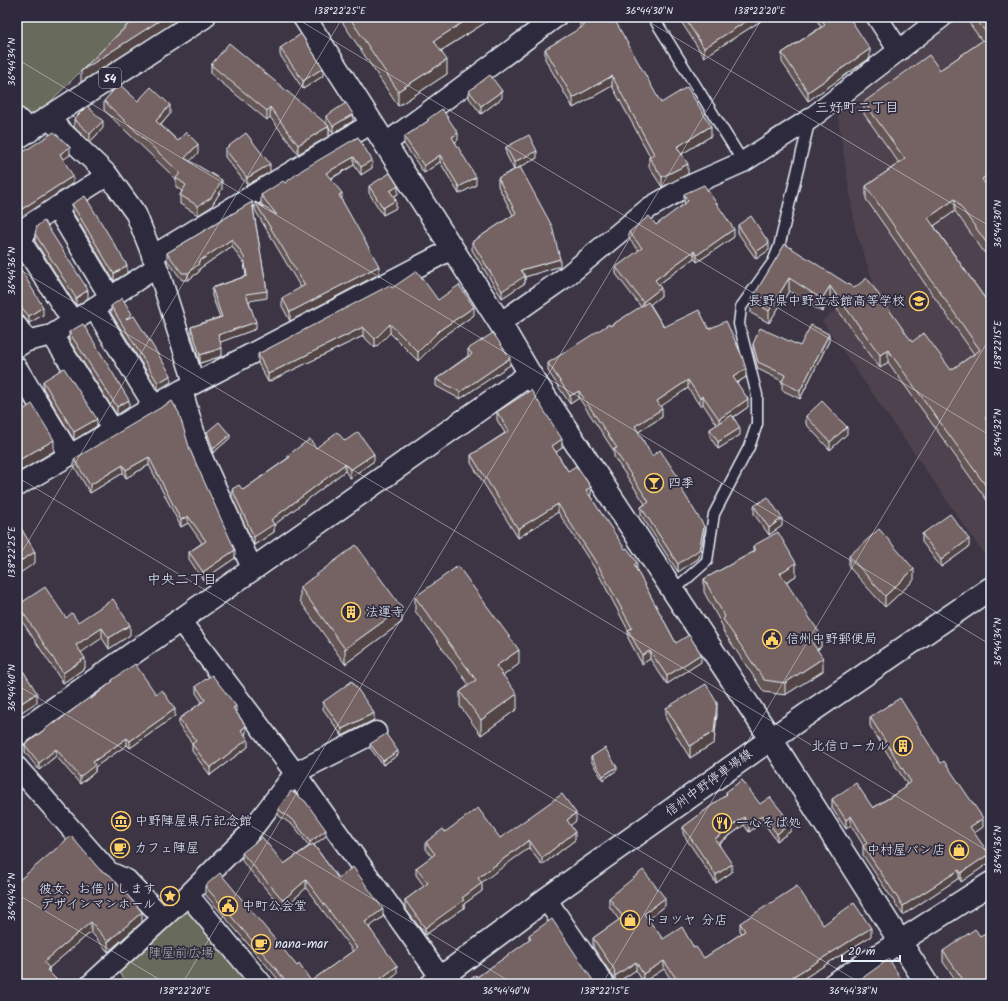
<svg xmlns="http://www.w3.org/2000/svg" width="1008" height="1001" viewBox="0 0 1008 1001" font-family="Kalam,'Klee One',sans-serif">
<style>
.built{fill:#4e424d}
.green{fill:#676a5b;stroke:#a8aeaa}
.lines{fill:none;stroke-linecap:round;stroke-linejoin:round}
.lane-casing{stroke:#e8f1f8;stroke-width:13}
.street-casing{stroke:#e8f1f8;stroke-width:23}
.secondary-casing{stroke:#e8f1f8;stroke-width:25}
.primary-casing{stroke:#e8f1f8;stroke-width:25}
.lane{stroke:#2f2a3d;stroke-width:10}
.street{stroke:#2f2a3d;stroke-width:20}
.secondary{stroke:#2f2a3d;stroke-width:22}
.primary{stroke:#2f2a3d;stroke-width:22}
.wall{fill:#655454;stroke:#e8f1f8}
.shaded-wall{fill:#524545;stroke:#e8f1f8}
.building{fill:#756262;stroke:#e8f1f8}
.ticks{fill:none;stroke:#e8f1f8;stroke-width:1;stroke-opacity:0.45}
.labels{text-anchor:middle;dominant-baseline:central;stroke-width:3.5;stroke-linejoin:round;paint-order:stroke}
.shield{fill:#2f2a3d;stroke:#b0b5c0;stroke-width:1}
.shield-label{font-size:12px;font-weight:bold;fill:#e8f1f8}
.poi-label{font-size:13px;fill:#e8f1f8;stroke:#2f2a3d;text-anchor:start}
.street-label{font-size:13px;fill:#e8f1f8;stroke:#2f2a3d}
.park-label{font-size:13px;fill:#aeb4b1;stroke:#2f2a3d}
.neighbourhood-label{font-size:14px;fill:#e8f1f8;stroke:#2f2a3d}
.neatline{fill:none;stroke:#e8f1f8;stroke-width:1.5}
.ticks-label{font-size:10px;text-anchor:middle;fill:#e8f1f8}
</style>
<rect width="100%" height="100%" fill="#3d3544"/>
<filter id="ink" filterUnits="userSpaceOnUse"><feTurbulence type="fractalNoise" baseFrequency=".025" numOctaves="2"/><feDisplacementMap in="SourceGraphic" scale="8" xChannelSelector="R" yChannelSelector="G"/><feConvolveMatrix kernelMatrix="1 2 1 2 8 2 1 2 1" color-interpolation-filters="sRGB"/></filter>
<g filter="url(#ink)">
<!-- built -->
<path class="built" d="M942,17H991V564L822,321L873,281L856,232L835,100Z"/>
<!-- green -->
<path class="green" d="M17,17H135L30,122L17,110Z
M184,908L248,984H129L117,970Z"/>
<g class="lines">
<defs>
<path id="lane" d="M653,17L743,162
M673,591L707,561L714,514L749,447L757,424V395L739,324L741,307L773,262L779,247L810,119"/>
<path id="street" d="M877,17L899,51
M48,118L108,175L136,214L159,272L194,383
M385,144L556,17
M56,207L110,297
M22,243L73,322
M17,247L22,243L27,226L108,175
M152,256L372,123
M94,308L154,406
M500,323L567,276L649,208L680,190L743,162L810,119L942,17
M17,326L27,341
M52,335L113,430
M17,347L27,341L52,335L157,267
M17,368L70,455
M182,390L200,453L252,568
M17,486L182,390L452,249
M179,619L295,773L441,978
M17,767L109,872L127,880L162,917
M188,895L262,984
M546,899L604,984
M91,984L188,895L247,836L295,773L376,732"/>
<path id="secondary" d="M304,17L500,323L530,374L771,739L927,984
M17,119L29,131
M17,735L530,374
M432,984L546,899L771,739L991,588
M834,984L991,883"/>
<path id="primary" d="M17,138L204,17"/>
</defs>
<!-- lane casing -->
<use href="#lane" class="lane-casing"/>
<!-- street casing -->
<use href="#street" class="street-casing"/>
<!-- secondary casing -->
<use href="#secondary" class="secondary-casing"/>
<!-- primary casing -->
<use href="#primary" class="primary-casing"/>
<!-- lane -->
<use href="#lane" class="lane"/>
<!-- street -->
<use href="#street" class="street"/>
<!-- secondary -->
<use href="#secondary" class="secondary"/>
<!-- primary -->
<use href="#primary" class="primary"/>
</g>
<!-- wall -->
<path class="wall" d="M339,17H491V19L441,51L447,74L398,106Z
M682,17H767L704,57L682,23Z
M815,17H849L870,58L808,101L782,62V53L821,27Z
M965,17H991L988,188L991,192V262L955,211L934,226L991,307V506L888,362L880,368L830,299L822,312L789,291L769,323L751,313V300L785,244L912,342L951,370L974,354L866,199V186L899,163L864,114V102L940,70L982,41Z
M580,18L661,103L711,136L682,154L688,174L662,187L649,167V157L650,156L612,86L573,108L545,59V49L580,29Z
M280,48L323,76L303,89L280,55Z
M211,65L327,125L326,123V116L353,121L333,133L329,127V136L298,154L270,117L267,120L211,74Z
M469,91L502,98L481,114L469,98Z
M104,101H138L170,114L161,125L178,141L198,153L190,161L222,189L211,207L198,215L180,204V195L182,191L176,187V179L104,110Z
M74,119L103,128L90,142L74,127Z
M428,119L458,140L455,142L476,185L459,194L440,162L424,173L404,144V137L428,121Z
M358,137L372,168L361,175L354,165L331,179L379,274L290,321L282,306V298L301,288L255,210V202L264,207L261,203V195L285,183Z
M506,147L537,158L520,167L560,266L525,277V283L502,298L472,250V242L513,215L498,186V178L514,170L506,154Z
M225,149L270,172L247,185L225,157Z
M70,155L63,159L73,183L19,219L17,216V156Z
M369,186L398,194L394,196L396,208L383,215L369,193Z
M684,194L734,237L697,262L694,258L658,285L661,296L650,304L664,327L709,329L746,377L737,383L748,407L734,417L740,435L718,449L710,437V429L717,425L703,404L700,406L688,388L660,406L662,417L638,432L652,456L680,487L704,534L699,558L678,572L641,515V507L645,504L614,457V451L579,398L570,404L548,371V363L610,326L641,307L616,274V267L639,251L629,239V232L656,225L685,204L684,201Z
M252,202L267,291V298L249,301L256,329L220,342L222,356L200,363L191,334V327L220,317L212,296V288L246,276L244,264L232,246L199,269V272L188,280H182L167,260V253Z
M72,204L127,273L114,281L72,211Z
M738,225L769,250L756,259L738,233Z
M35,234L88,298L76,306L35,241Z
M17,263L43,315L29,323L23,316L17,306Z
M392,288L438,300L474,315L440,339L418,361L390,333L375,348L363,336L268,382L258,363V354Z
M111,306L171,382L158,390L111,313Z
M69,332L129,407L117,415L69,340Z
M829,341L800,399L782,390V381L758,369L753,351V344L800,346Z
M468,349L510,365L460,399L436,386V379L468,356Z
M43,381L97,426L74,440L43,388Z
M497,412L562,448L556,452L568,471L591,495L590,496L637,571L676,643L701,662L667,684L650,659L642,664L628,638V630L599,575L558,512L518,538L471,463V455L505,433L497,420Z
M17,414L54,451L19,472L17,468Z
M806,416L847,434L830,450L806,424Z
M207,432L230,438L213,453L207,436Z
M345,441L374,461L350,478L345,471L274,525V532L254,545L232,497V489L243,490L288,458V455L316,448Z
M190,450L235,558L203,580L189,559V552L202,543L188,523L181,527L149,465L126,478L123,473L90,493L74,466V459Z
M754,506L782,526L769,535L754,514Z
M922,534L969,547L941,567L922,542Z
M753,546L796,576L786,582L821,647L817,650L823,671L785,695L764,692L723,631V627L704,592V579L753,552Z
M849,556L914,580L885,607L849,567Z
M300,587L402,622L345,664L300,601Z
M415,597L519,664L503,676L517,709L481,735L460,706V692L469,685L415,611Z
M18,605L66,618L78,622L130,635L109,649L102,638L81,652L85,668L63,683L18,615Z
M112,680L156,694L175,716L130,748L127,745L95,767V772L80,784L56,756L39,770L25,752V745L54,724L91,699L112,682Z
M196,686L236,712L246,733L245,735L248,747L210,775L192,751V743L179,726V719L202,702L196,693Z
M323,702L374,720L342,736L323,709Z
M666,708L717,714L714,743L690,758L666,719Z
M870,717L941,763L983,827L974,833L989,863L961,882L959,878L903,915L863,855V845L851,825L846,829L832,808V799L873,808L904,788V786L907,784L870,726Z
M370,744L398,755L383,765L370,748Z
M591,757L617,770L603,780L591,761Z
M726,792L760,804L791,831L777,841L763,822L749,832L744,825L719,844L732,872L716,883L683,834V827L726,795Z
M278,809L326,836L314,845L338,878L383,917L369,927L397,974L384,984H282L267,966L205,894V886L297,966L311,981L353,951L306,888L283,909L242,861V853L284,864L309,846L295,827L278,815Z
M576,821L570,825L575,840L542,865L529,848L481,882L482,891L464,904V908L425,935L405,908V900L424,886L416,875V868L432,857L426,849V842L445,832L500,838Z
M17,882L142,922L108,952L91,932L49,968V972L17,984Z
M609,898L665,906L648,920L663,939L694,948L704,958L742,933L740,931V923L823,925L871,936L795,984H674L664,969L643,982L636,970L615,984L614,978L593,947V938L619,920L609,906Z
M529,935L594,982L597,984H464L477,977L529,941Z
M980,936L991,984H959L943,962V951Z"/>
<!-- shaded-wall -->
<path class="shaded-wall" d="M165,17H182L81,82V71Z
M471,17H491V19L434,55V41Z
M753,17H767L704,57V48Z
M870,49V58L808,101V92Z
M447,60V74L398,106V91Z
M323,68V76L303,89V81Z
M612,76V86L573,108V98Z
M502,91V98L481,114V106Z
M170,105V114L156,130V121Z
M270,107V117L267,120V111Z
M353,114V121L333,133V126Z
M103,121V128L90,142V134Z
M329,126V136L298,154V145Z
M711,126V136L677,157V147Z
M458,133V140L452,144V137Z
M198,144V153L185,167V158Z
M70,147V155L60,162V154Z
M537,151V158L514,170V162Z
M440,155V162L424,173V166Z
M354,157V165L326,181V173Z
M372,160V168L361,175V167Z
M270,164V172L247,185V178Z
M688,164V174L662,187V177Z
M991,173V185L982,192V179Z
M73,176V183L19,219V211Z
M476,177V185L459,194V187Z
M222,180V189L211,207L198,215V206Z
M398,186V194L390,198V191Z
M342,193V201L339,195Z
M955,199V211L928,230V218Z
M396,200V208L383,215V208Z
M734,229V237L697,262V255Z
M232,239V246L199,269V272L188,280V273L198,262Z
M769,243V250L756,259V252Z
M694,251V258L655,287V280Z
M560,259V266L525,277V283L502,298V291L521,270Z
M127,265V273L114,281V274Z
M379,266V274L290,321V312Z
M789,278V291L769,323V311Z
M830,286V299L822,312V299Z
M661,288V296L643,310V302Z
M88,290V298L76,306V298Z
M43,307V315L29,323V316Z
M474,307V315L440,339L418,361V352L440,330Z
M256,322V329L218,343V335Z
M390,324V333L375,348V339Z
M363,327V336L268,382V374Z
M829,334V341L800,399V391Z
M222,348V356L200,363V355Z
M888,350V362L880,368V355Z
M510,358V365L460,399V392Z
M746,369V377L733,385V377Z
M171,375V382L158,390V383Z
M688,380V388L657,409V401Z
M579,391V398L570,404V396Z
M703,396V404L700,406V398Z
M748,399V407L719,427V419Z
M129,400V407L117,415V407Z
M662,409V417L635,434V426Z
M991,414V427L985,418Z
M97,419V426L74,440V432Z
M847,427V434L830,450V442Z
M740,428V435L718,449V442Z
M230,435V438L213,453V449Z
M562,439V448L552,455V446Z
M54,440V451L19,472V460Z
M374,454V461L350,478V470Z
M149,457V465L126,478V470Z
M345,464V471L274,525V532L254,545V537L271,520Z
M123,465V473L90,493V485Z
M680,480V488L677,482Z
M591,487V495L586,498V490Z
M558,504V512L518,538V529Z
M188,516V523L181,527V520Z
M782,518V526L769,535V528Z
M704,526V534L699,558L678,572V564Z
M969,539V547L941,567V560Z
M235,550V558L203,580V572Z
M35,552V563L17,575V563Z
M637,562V571L634,565Z
M796,563V576L780,585V573Z
M914,569V580L885,607V596Z
M402,608V622L345,664V649Z
M130,625V635L109,649V638Z
M102,628V638L76,656V645Z
M821,635V647L811,653V641Z
M519,650V664L496,681V666Z
M650,651V659L642,664V655Z
M701,654V662L667,684V676Z
M85,658V668L63,683V673Z
M823,658V671L785,695V683Z
M37,693V702L17,715V706Z
M517,694V709L481,735V720Z
M717,703V714L714,743L690,758V746Z
M236,706V713L233,708Z
M175,709V716L130,748V741Z
M374,713V720L342,736V729Z
M246,726V733L241,737V730Z
M127,738V745L95,767V772L80,784V777L93,762Z
M248,739V747L210,775V768Z
M56,749V756L39,770V763Z
M398,751V755L383,765V761Z
M617,767V770L603,780V776Z
M576,813V821L567,828V820Z
M763,815V822L749,832V825Z
M851,816V825L846,829V820Z
M744,817V825L715,846V839Z
M983,818V827L970,836V827Z
M791,823V831L777,841V834Z
M326,830V836L310,848V842Z
M575,832V840L542,865V858Z
M529,840V848L478,885V878Z
M989,854V863L961,882V873Z
M732,864V872L716,883V875Z
M959,870V878L903,915V906Z
M306,880V888L283,909V900Z
M482,883V891L464,904V908L425,935V928L462,898Z
M665,898V906L644,923V914Z
M383,909V917L365,930V922Z
M142,912V922L108,952V942Z
M91,922V932L49,968V978L44,962Z
M871,928V936L795,984H781Z
M664,961V969L643,982V974Z
M636,962V970L615,984V976Z
M397,966V974L384,984H374Z"/>
<!-- building -->
<path class="building" d="M136,17H165L81,71Z
M349,17H471L434,41L447,60L398,91Z
M582,17H613L661,103L687,87L711,126L677,147L688,164L662,177L649,157L654,154L612,76L573,98L545,49L584,26L580,18Z
M684,17H753L704,48Z
M821,17H849L870,49L808,92L782,53L825,25Z
M974,17H991V173L982,179L991,192V249L955,199L928,218L991,307V414L985,418L991,427V493L888,350L880,355L830,286L822,299L789,278L769,311L751,300L785,244L854,288L867,278L912,342L924,333L951,370L980,350L866,186L905,159L864,102L929,55L940,70L989,36Z
M301,34L323,68L303,81L280,48Z
M229,43L329,126L298,145L270,107L267,111L211,65Z
M490,75L502,91L481,106L469,91Z
M119,84L138,101L151,87L170,105L156,121L178,141L186,132L198,144L185,158L222,180L211,198L198,206L180,195L186,185L176,178L180,173L104,101Z
M346,103L353,114L333,126L326,116Z
M87,106L103,121L90,134L74,119Z
M442,109L458,133L452,137L476,177L459,187L440,155L424,166L404,137L428,121V119Z
M54,132L70,147L60,154L73,176L19,211L17,209V156Z
M246,133L270,164L247,178L225,149Z
M529,135L537,151L514,162L506,147Z
M358,137L372,160L361,167L354,157L326,173L342,193L339,195L379,266L290,312L282,298L305,285L255,202L277,215L261,195L283,181L285,183L302,170Z
M520,167L552,226L560,259L521,270L525,276L502,291L472,242L516,213L498,178Z
M390,173L398,186L390,191L396,200L383,208L369,186Z
M704,185L734,229L697,255L694,251L655,280L661,288L643,302L616,267L642,248L629,232L649,216L656,225L688,201L684,194Z
M85,196L127,265L114,274L72,204Z
M252,202L267,291L246,294L256,322L218,335L222,348L200,355L191,327L222,317L212,288L247,276L244,257L232,239L198,262L199,264L188,273H182L167,253Z
M751,216L769,243L756,252L738,225Z
M44,221L88,290L76,298L35,234L37,226Z
M17,263L43,307L29,316L23,309L17,299Z
M417,271L438,300L459,285L474,307L440,330L418,352L390,324L375,339L363,327L268,374L258,354L390,285L392,288Z
M122,298L132,314L126,319L134,316L171,375L158,383L111,306Z
M648,302L664,327L699,310L709,329L726,321L742,356L746,369L733,377L748,399L719,419L703,396L700,398L688,380L657,401L662,409L635,426L652,456L660,450L680,480L677,482L704,526L699,550L678,564L641,507L649,502L614,449L617,448L579,391L570,396L548,363L609,324L610,326Z
M83,324L129,400L117,407L69,332Z
M811,325L829,334L800,391L782,382L785,375L758,362L753,344L760,328L800,346Z
M493,333L510,358L460,392L436,379L472,354L468,349Z
M64,368L97,419L74,432L43,381Z
M531,390L562,439L552,446L568,471L576,466L591,487L586,490L625,549L627,548L637,562L634,565L676,643L689,635L701,654L667,676L650,651L642,655L628,630L632,628L599,567L558,504L518,529L471,455L509,431L497,412Z
M172,401L179,413L190,450L235,550L203,572L189,552L206,541L188,516L181,520L149,457L126,470L123,465L90,485L74,459Z
M822,401L847,427L830,442L806,416Z
M32,404L54,440L19,460L17,457V414Z
M732,415L740,428L718,442L710,429Z
M219,422L230,435L213,449L207,432Z
M337,432L345,441L358,432L374,454L350,470L345,464L271,520L274,524L254,537L232,489L239,485L243,490L290,457L288,455L310,439L316,448Z
M768,497L782,518L769,528L754,506Z
M950,514L969,539L941,560L922,534Z
M17,521L35,552L17,563Z
M879,529L914,569L885,596L849,556Z
M778,532L796,563L780,573L821,635L811,641L823,658L785,683L764,680L723,619L725,617L704,579L755,551L753,546Z
M356,545L402,608L345,649L300,587Z
M458,566L519,650L496,666L517,694L481,720L460,692L476,680L415,597Z
M45,587L66,618L72,613L78,622L113,599L130,625L109,638L102,628L76,645L85,658L63,673L18,605Z
M17,661L37,693L17,706Z
M135,664L156,694L162,690L175,709L130,741L127,738L93,762L95,765L80,777L56,749L39,763L25,745L53,723L54,724L89,698L91,699L113,681L112,680Z
M212,675L236,706L233,708L246,726L241,730L248,739L210,768L192,744L196,741L179,719L205,700L196,686Z
M352,681L374,713L342,729L323,702Z
M706,684L717,703L714,732L690,746L666,708Z
M900,698L941,763L944,761L983,818L970,827L989,854L961,873L959,870L903,906L863,846L867,843L851,816L846,820L832,799L856,783L873,808L905,788L904,786L911,782L870,717Z
M386,734L398,751L383,761L370,744Z
M605,748L617,767L603,776L591,757Z
M742,780L760,804L770,797L791,823L777,834L763,815L749,825L744,817L715,839L732,864L716,875L683,827L727,794L726,792Z
M291,791L305,801L326,830L310,842L295,822L278,809Z
M562,794L576,813L567,820L575,832L542,858L529,840L478,878L482,883L462,898L464,900L425,928L405,900L428,883L416,868L435,854L426,842L443,829L445,832L478,808L500,838Z
M71,836L100,870L110,875L142,912L108,942L91,922L44,962L49,968L47,970L61,984H17V882Z
M262,837L284,864L313,844L338,878L353,867L383,909L365,922L397,966L374,984H288L267,958L205,886L220,873L297,966L299,964L311,981L357,948L306,880L283,900L242,853Z
M643,870L665,898L644,914L663,939L682,927L694,948L696,947L704,958L745,931L740,923L797,886L823,925L854,903L871,928L781,984H680L664,961L643,974L636,962L615,976L614,969L593,938L623,917L609,898Z
M552,919L594,982L597,984H536L535,983L533,984H464L476,975L477,977L531,939L529,935Z
M975,929L980,936L991,930V984H966L943,951Z
M889,959L904,984H854Z"/>
</g>
<!-- ticks -->
<path class="ticks" d="M294,17L991,436M641,17L991,227M988,17L991,19M17,59L991,645M17,268L991,853M17,477L862,984M17,560L343,17M17,685L514,984M17,894L167,984M182,984L763,17M602,984L991,336"/>
<!-- icons -->
<defs>
<symbol id="school-ring" viewBox="-11 -11 22 22"><circle r="9.5" fill="#2f2a3d" stroke="#ffd166" stroke-width="1.5"/><path d="M0-5L7-2L0 1L-7-2ZM-4 1L0 2.5L4 1V4Q0 6-4 4Z" fill="#ffd166"/></symbol>
<symbol id="bar-ring" viewBox="-11 -11 22 22"><circle r="9.5" fill="#2f2a3d" stroke="#ffd166" stroke-width="1.5"/><path d="M-6-5H6L.8 .8V4.5H3.5V6h-7V4.5H-.8V.8Z" fill="#ffd166"/></symbol>
<symbol id="building-ring" viewBox="-11 -11 22 22"><circle r="9.5" fill="#2f2a3d" stroke="#ffd166" stroke-width="1.5"/><path d="M-4-6H4V6H1V3H-1V6H-4ZM-2.5-4.3h1.7v1.8h-1.7ZM.8-4.3h1.7v1.8H.8ZM-2.5-1h1.7V.8h-1.7ZM.8-1h1.7V.8H.8Z" fill="#ffd166"/></symbol>
<symbol id="civic-ring" viewBox="-11 -11 22 22"><circle r="9.5" fill="#2f2a3d" stroke="#ffd166" stroke-width="1.5"/><path d="M-.6-6.5H3V-4.5H.6V-3L4-1V1h2V6H-6V1h2V-1L-.6-3ZM-1.2 2.5V6h2.4V2.5Z" fill="#ffd166"/></symbol>
<symbol id="museum-ring" viewBox="-11 -11 22 22"><circle r="9.5" fill="#2f2a3d" stroke="#ffd166" stroke-width="1.5"/><path d="M0-6L6-3V-2H-6V-3ZM-5-1h2V3h-2ZM-1-1h2V3h-2ZM3-1h2V3H3ZM-6 4H6V6H-6Z" fill="#ffd166"/></symbol>
<symbol id="restaurant-ring" viewBox="-11 -11 22 22"><circle r="9.5" fill="#2f2a3d" stroke="#ffd166" stroke-width="1.5"/><path d="M-5-6h1v4h1v-4h1v4h1v-4h1v5L-1.5 .5V6h-2V.5L-5-1ZM5-6V6H3V1.5H1.5Q1.5-4 5-6Z" fill="#ffd166"/></symbol>
<symbol id="cafe-ring" viewBox="-11 -11 22 22"><circle r="9.5" fill="#2f2a3d" stroke="#ffd166" stroke-width="1.5"/><path d="M-5.5-4.5H6V0H3Q3 3.5 0 3.5H-2.5Q-5.5 3.5-5.5 0ZM3-3.2v2h1.7v-2ZM-6 4.5H4V6H-6Z" fill="#ffd166"/></symbol>
<symbol id="shop-ring" viewBox="-11 -11 22 22"><circle r="9.5" fill="#2f2a3d" stroke="#ffd166" stroke-width="1.5"/><path d="M-5-2.5h2.3a2.7 3.5 0 0 1 5.4 0H5L5.5 6h-11ZM-1.5-2.5h3a1.5 2.3 0 0 0-3 0Z" fill="#ffd166"/></symbol>
<symbol id="sight-ring" viewBox="-11 -11 22 22"><circle r="9.5" fill="#2f2a3d" stroke="#ffd166" stroke-width="1.5"/><path d="M0-6L1.8-2.2L6-1.7L2.9 1.2L3.7 5.4L0 3.3L-3.7 5.4L-2.9 1.2L-6-1.7L-1.8-2.2Z" fill="#ffd166"/></symbol>
</defs>
<g fill-rule="evenodd">
<use href="#school-ring" x="908" y="290" width="22" height="22"/>
<use href="#bar-ring" x="643" y="472" width="22" height="22"/>
<use href="#building-ring" x="340" y="601" width="22" height="22"/>
<use href="#civic-ring" x="761" y="628" width="22" height="22"/>
<use href="#building-ring" x="892" y="735" width="22" height="22"/>
<use href="#museum-ring" x="110" y="810" width="22" height="22"/>
<use href="#restaurant-ring" x="711" y="812" width="22" height="22"/>
<use href="#cafe-ring" x="109" y="837" width="22" height="22"/>
<use href="#shop-ring" x="948" y="839" width="22" height="22"/>
<use href="#sight-ring" x="159" y="885" width="22" height="22"/>
<use href="#civic-ring" x="217" y="895" width="22" height="22"/>
<use href="#shop-ring" x="619" y="909" width="22" height="22"/>
<use href="#cafe-ring" x="250" y="933" width="22" height="22"/>
</g>
<g class="labels">
<!-- shield labels -->
<rect class="shield" x="99" y="68" width="22" height="20" rx="3"/>
<g class="shield-label">
<text x="110" y="78">54</text>
</g>
<!-- poi labels -->
<g class="poi-label">
<text x="905" y="301" text-anchor="end">長野県中野立志館高等学校</text>
<text x="668" y="483">四季</text>
<text x="365" y="612">法運寺</text>
<text x="786" y="639">信州中野郵便局</text>
<text x="889" y="746" text-anchor="end">北信ローカル</text>
<text x="135" y="821">中野陣屋県庁記念館</text>
<text x="736" y="823">一心そば処</text>
<text x="134" y="848">カフェ陣屋</text>
<text x="945" y="850" text-anchor="end">中村屋パン店</text>
<text x="156" y="889" text-anchor="end">彼女、お借りします<tspan x="156" dy="15">デザインマンホール</tspan></text>
<text x="242" y="906">中町公会堂</text>
<text x="644" y="920">トヨツヤ 分店</text>
<text x="275" y="944">nana-mar</text>
</g>
<!-- street labels -->
<g class="street-label">
<text transform="translate(709 783) rotate(-36)">信州中野停車場線</text>
</g>
<!-- park labels -->
<g class="park-label">
<text x="181" y="953">陣屋前広場</text>
</g>
<!-- neighbourhood labels -->
<g class="neighbourhood-label">
<text x="857" y="108">三好町二丁目</text>
<text x="182" y="580">中央二丁目</text>
</g>
</g>
<!-- margin -->
<rect width="1008" height="1001" fill="none" stroke="#2f2a3d" stroke-width="44"/>
<!-- scale -->
<path d="M842 955v6h58v-6" fill="none" stroke="#e8f1f8" stroke-width="2"/>
<text x="848" y="955" font-size="12" fill="#e8f1f8" stroke="#2f2a3d" stroke-width="3" paint-order="stroke">20 m</text>
<rect x="22" y="22" width="964" height="957" class="neatline"/>
<g class="ticks-label">
<text x="340" y="14">138°22'25"E</text>
<text x="649" y="14">36°44'30"N</text>
<text x="760" y="14">138°22'20"E</text>
<text transform="translate(11 62) rotate(-90)" y="4">36°44'34"N</text>
<text transform="translate(997 224) rotate(-90)" y="4">36°44'30"N</text>
<text transform="translate(11 271) rotate(-90)" y="4">36°44'36"N</text>
<text transform="translate(997 345) rotate(-90)" y="4">138°22'15"E</text>
<text transform="translate(997 433) rotate(-90)" y="4">36°44'32"N</text>
<text transform="translate(11 552) rotate(-90)" y="4">138°22'25"E</text>
<text transform="translate(997 642) rotate(-90)" y="4">36°44'34"N</text>
<text transform="translate(11 688) rotate(-90)" y="4">36°44'40"N</text>
<text transform="translate(997 850) rotate(-90)" y="4">36°44'36"N</text>
<text transform="translate(11 897) rotate(-90)" y="4">36°44'42"N</text>
<text x="185" y="994">138°22'20"E</text>
<text x="506" y="994">36°44'40"N</text>
<text x="605" y="994">138°22'15"E</text>
<text x="853" y="994">36°44'38"N</text>
</g>
</svg>
